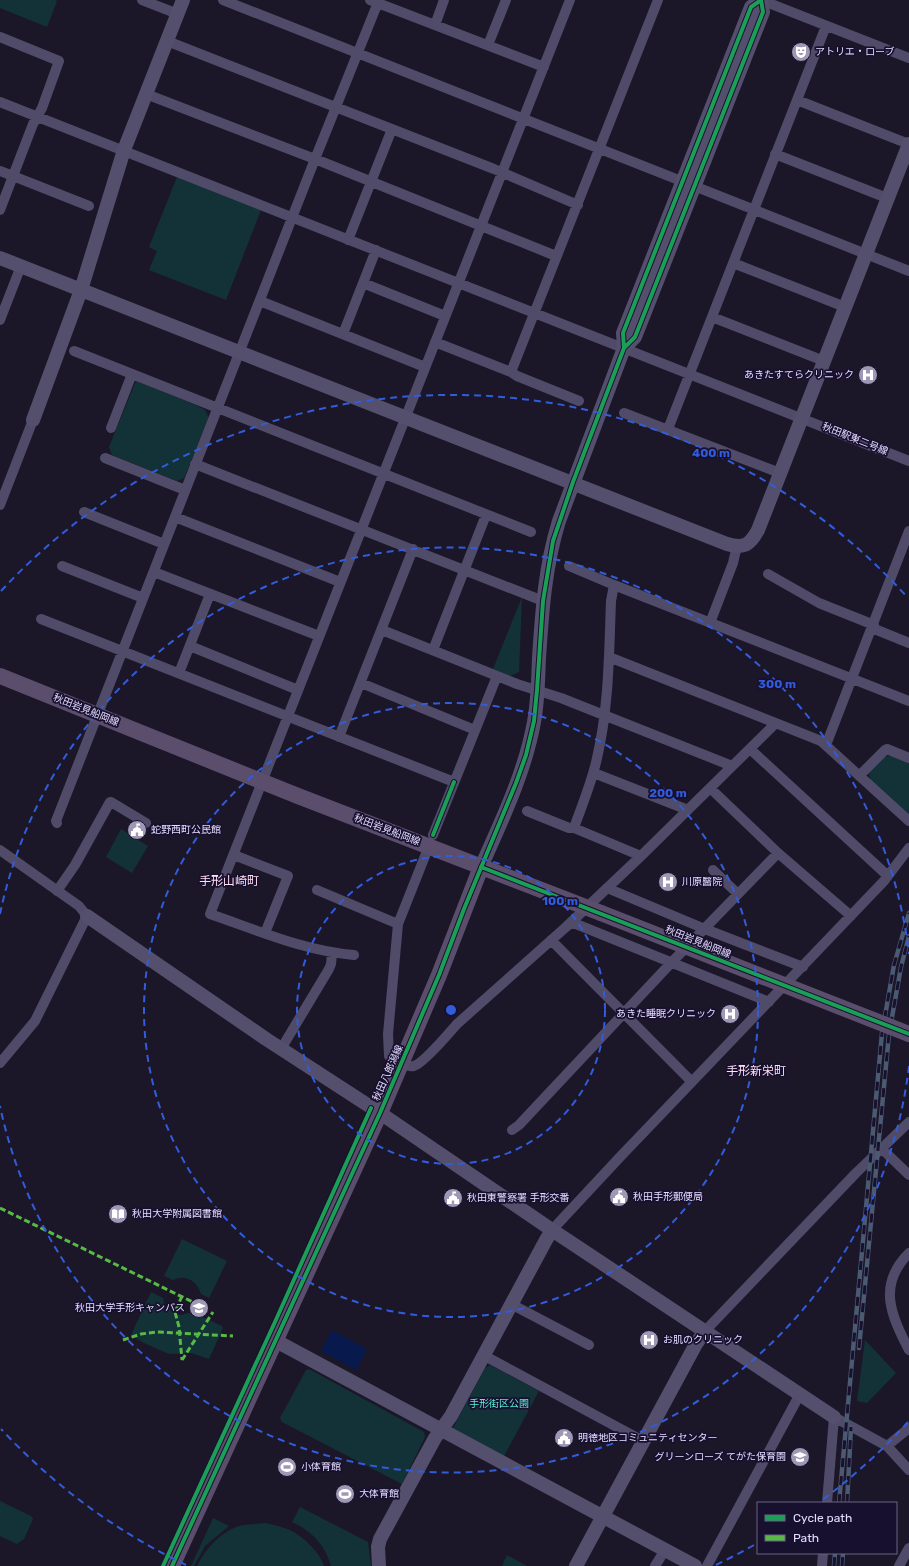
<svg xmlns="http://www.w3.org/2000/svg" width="909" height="1566" viewBox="0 0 909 1566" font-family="Rubik,'Noto Sans JP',sans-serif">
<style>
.green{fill:#133237}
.water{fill:#08194d}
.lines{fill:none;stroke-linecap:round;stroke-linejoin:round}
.street{stroke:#504b69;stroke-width:10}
.secondary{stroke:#554f6e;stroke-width:14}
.primary{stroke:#5b4d6c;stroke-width:16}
.rail-casing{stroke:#4a5a72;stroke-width:4.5}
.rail{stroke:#18102f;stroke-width:3;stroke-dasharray:9;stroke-linecap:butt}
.primary-bridge{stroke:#5b4d6c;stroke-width:16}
.quiet{stroke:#58b947;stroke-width:3;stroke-dasharray:6 3;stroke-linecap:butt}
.cycleway-casing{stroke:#18102f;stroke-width:6}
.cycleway{stroke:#1a9f57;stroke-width:4}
.ring{fill:none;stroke:#315cdc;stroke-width:2;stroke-dasharray:7 5}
.labels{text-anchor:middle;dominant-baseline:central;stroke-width:3.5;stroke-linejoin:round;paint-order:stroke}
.poi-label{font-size:10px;fill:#e5ddff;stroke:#18102f;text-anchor:start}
.street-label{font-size:10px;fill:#e5ddff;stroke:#18102f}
.park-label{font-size:10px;fill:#5debd8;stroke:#18102f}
.quarter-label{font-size:12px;fill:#ffdff0;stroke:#18102f}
.centre{fill:#315cdc;stroke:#18102f;stroke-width:2}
.ring-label{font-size:12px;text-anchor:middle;font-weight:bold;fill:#315cdc;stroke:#18102f;stroke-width:3.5;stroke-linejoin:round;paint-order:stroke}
</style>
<rect width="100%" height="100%" fill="#1c1728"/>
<!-- green -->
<path class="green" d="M0,0H55L57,1L47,27L0,8Z
M177,177L261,210L226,300L149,270L157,251L149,247Z
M136,381L198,406L205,410L209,418L184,478L177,481L112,455L109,447Z
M522,597L519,672L510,676L493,669Z
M892,755L909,762V816L870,780L869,772L884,757Z
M121,829L148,846L132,873L106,857Z
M182,1239L227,1261L209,1298L201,1294C197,1281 186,1274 173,1280L164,1276Z
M151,1292L163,1298L165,1306L175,1314L181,1315L192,1312L222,1326L223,1328L209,1359L191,1353L169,1354L144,1343L131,1335Z
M865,1340L896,1373L867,1403L857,1401Z
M490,1365L539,1391L503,1458L452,1430L485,1368Z
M309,1369L424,1432L425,1437L402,1484L282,1422L280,1418L306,1370Z
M0,1501L31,1516L33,1519L24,1539L17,1544L0,1536Z
M300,1507L368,1542L371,1566H331C325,1545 312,1531 292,1522Z
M213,1518L229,1526L205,1546L194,1566H191Z
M266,1523C273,1525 280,1526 287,1529C301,1534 320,1552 324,1566H197C206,1548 222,1530 243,1525C251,1524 258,1524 266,1523Z
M507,1555L527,1566H502Z"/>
<!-- water -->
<path class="water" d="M332,1330L367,1349L356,1370L321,1351Z"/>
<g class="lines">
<!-- street -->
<path class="street" d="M142,0L178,14
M223,0L909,271
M370,0L544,67
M761,0L909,58
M435,25L444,0
M0,37L59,61L42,108L33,124L0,210
M167,41L494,169L578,205
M488,45L506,0
M146,94L315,159L556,256
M797,100L909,144
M0,102L909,461
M775,154L887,198
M0,171L89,206
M348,240L392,129
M733,263L845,307
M363,283L445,316
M260,301L425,367
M712,317L824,361
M0,320L21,266
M343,334L376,250
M435,342L511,372L517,376L579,401
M74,351L531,532
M511,372L658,0
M624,413L780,473
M111,428L132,374
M668,429L826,26
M105,458L185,490
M195,464L543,601
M0,505L33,420
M84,512L164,544
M175,517L340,582
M62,566L143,598
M569,566L614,585L909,701
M154,572L319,636
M768,574L819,603L874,625
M614,585L611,601C609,653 609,707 597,758C592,782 582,805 574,828L641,856
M41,619L454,782
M710,623L733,563L737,546
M872,628L909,643
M382,630L517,684L561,698L732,766
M190,646L298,690
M433,650L486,515
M609,657L821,741L909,821
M179,673L210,594
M361,683L475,730
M339,737L413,549
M826,745L909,531
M750,749L888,876
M594,773L688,810
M859,776L885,750L887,749L909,758
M710,788L778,853L851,916
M527,811L569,828H574
M57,823L56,821L315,159L379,0
M433,835L497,676
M0,850L79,906L87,916L35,1021L0,1063
M234,855L288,876L265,933
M713,870L738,894
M607,888L705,929L803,967
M317,890L398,924
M57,891L75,865L110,802H111L146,823
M571,922L769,1002
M551,940L692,1082
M354,955C304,951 257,930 210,914L570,0
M281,1049L329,969L331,964L332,954
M401,1063C405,1065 409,1067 414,1066C424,1063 449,1033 457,1024L566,927L641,856L776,723
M399,1068L389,1056L388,1034L398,924L429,846
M512,1130L519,1125L671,963L778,853
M882,1149L909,1175
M552,1230L620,1157L884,881L909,848
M909,1253C877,1285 891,1315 909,1350
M511,1304L589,1345
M705,1331L856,1173L909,1122
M483,1355L643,1441
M887,1446L909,1470
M827,1503L834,1417L887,1446L909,1428
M655,1566L665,1550
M707,1566L800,1394
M822,1566L823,1553
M899,1566L909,1548"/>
<!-- secondary -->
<path class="secondary" d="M0,258L727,544C744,549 750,545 758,530L909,144
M33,420L81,290L124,150L183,0
M481,867C502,820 525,772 534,722C538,701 538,680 539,658C542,612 545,566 559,521L624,348L635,337L763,12L761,0L751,7L623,333L624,348
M87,916L266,1039L380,1113L552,1230L834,1417
M276,1341L695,1566
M379,1566L378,1547L380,1539L435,1438L451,1416L546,1240L552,1230
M576,1566L696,1344L705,1331"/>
<!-- primary -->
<path class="primary" d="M0,676L298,796L601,913
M172,1566L380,1113L439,975L481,867"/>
<defs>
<path id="rail" d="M859,1348L889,1034L901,967L909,936
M839,1503L882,1033L894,965L909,913
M847,1503L851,1427
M834,1566L835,1553
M842,1566L843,1553"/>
</defs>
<!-- rail casing -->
<use href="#rail" class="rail-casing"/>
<!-- rail -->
<use href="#rail" class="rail"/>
<!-- primary-bridge -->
<path class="primary-bridge" d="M601,913L909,1034"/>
<!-- quiet -->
<path class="quiet" d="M0,1208L205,1308
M182,1296L175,1312L179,1327L182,1360
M123,1340L141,1334L157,1332L233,1336
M182,1360L213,1312"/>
<defs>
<path id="cycleway" d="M433,835L454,782
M481,867L909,1034
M163,1566L275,1322L371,1108
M172,1566L380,1113L439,975L464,909L516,783L526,755L534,721L537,690L543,601L553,541L573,482L624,348L635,337L763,12L761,0L751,7L623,333L624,348"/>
</defs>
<!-- cycleway casing -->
<use href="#cycleway" class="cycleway-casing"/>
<!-- cycleway -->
<use href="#cycleway" class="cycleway"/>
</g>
<!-- distance rings -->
<g class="ring">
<circle cx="451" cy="1010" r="154"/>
<circle cx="451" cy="1010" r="307"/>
<path d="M909 1066A461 461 0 0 1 0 1106M0 914A461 461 0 0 1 909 954"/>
<path d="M908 1422A615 615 0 0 1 821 1501M754 1545A615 615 0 0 1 716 1565M186 1565A615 615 0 0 1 1 1429M1 591A615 615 0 0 1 908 598"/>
</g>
<!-- icons -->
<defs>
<symbol id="theatre-disc" viewBox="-11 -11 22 22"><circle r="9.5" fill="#9f98b4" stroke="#18102f"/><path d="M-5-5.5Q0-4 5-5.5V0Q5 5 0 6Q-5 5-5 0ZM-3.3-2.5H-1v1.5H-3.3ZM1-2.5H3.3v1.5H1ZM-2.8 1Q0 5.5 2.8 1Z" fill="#fff"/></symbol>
<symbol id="hospital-disc" viewBox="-11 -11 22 22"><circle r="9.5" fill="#9f98b4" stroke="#18102f"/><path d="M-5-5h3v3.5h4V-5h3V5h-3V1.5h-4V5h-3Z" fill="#fff"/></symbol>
<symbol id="civic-disc" viewBox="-11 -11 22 22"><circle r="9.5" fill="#9f98b4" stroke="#18102f"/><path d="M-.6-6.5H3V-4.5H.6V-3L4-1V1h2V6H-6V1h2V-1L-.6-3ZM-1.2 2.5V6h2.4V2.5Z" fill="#fff"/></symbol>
<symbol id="library-disc" viewBox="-11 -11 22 22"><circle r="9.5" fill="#9f98b4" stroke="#18102f"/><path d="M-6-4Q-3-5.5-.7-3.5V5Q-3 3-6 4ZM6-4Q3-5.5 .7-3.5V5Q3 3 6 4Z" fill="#fff"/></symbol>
<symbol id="university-disc" viewBox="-11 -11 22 22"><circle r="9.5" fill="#9f98b4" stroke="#18102f"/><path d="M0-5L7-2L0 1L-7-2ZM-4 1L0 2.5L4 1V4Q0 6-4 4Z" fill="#fff"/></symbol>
<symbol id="school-disc" viewBox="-11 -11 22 22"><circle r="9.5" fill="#9f98b4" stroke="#18102f"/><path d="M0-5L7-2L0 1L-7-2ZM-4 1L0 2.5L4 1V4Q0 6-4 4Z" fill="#fff"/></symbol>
<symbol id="stadium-disc" viewBox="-11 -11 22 22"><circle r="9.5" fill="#9f98b4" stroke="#18102f"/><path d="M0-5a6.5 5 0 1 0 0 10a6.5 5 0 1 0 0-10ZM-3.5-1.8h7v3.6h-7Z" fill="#fff"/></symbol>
</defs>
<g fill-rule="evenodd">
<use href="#theatre-disc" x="790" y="41" width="22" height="22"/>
<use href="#hospital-disc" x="857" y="364" width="22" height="22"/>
<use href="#civic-disc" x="126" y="819" width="22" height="22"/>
<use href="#hospital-disc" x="657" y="871" width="22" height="22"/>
<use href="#hospital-disc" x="719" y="1003" width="22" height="22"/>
<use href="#civic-disc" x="608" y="1186" width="22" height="22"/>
<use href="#civic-disc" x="442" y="1187" width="22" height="22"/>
<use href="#library-disc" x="107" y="1203" width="22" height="22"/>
<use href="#university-disc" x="188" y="1297" width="22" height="22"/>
<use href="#hospital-disc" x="638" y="1329" width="22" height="22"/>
<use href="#civic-disc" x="553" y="1427" width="22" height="22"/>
<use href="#school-disc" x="789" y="1446" width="22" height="22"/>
<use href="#stadium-disc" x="276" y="1456" width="22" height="22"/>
<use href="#stadium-disc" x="334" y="1483" width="22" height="22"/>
</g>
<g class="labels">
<!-- poi labels -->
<g class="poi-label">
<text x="815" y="52">アトリエ・ローブ</text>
<text x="854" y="375" text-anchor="end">あきたすてらクリニック</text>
<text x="151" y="830">蛇野西町公民館</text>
<text x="682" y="882">川原醫院</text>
<text x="716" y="1014" text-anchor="end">あきた睡眠クリニック</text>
<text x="633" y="1197">秋田手形郵便局</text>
<text x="467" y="1198">秋田東警察署 手形交番</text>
<text x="132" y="1214">秋田大学附属図書館</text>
<text x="185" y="1308" text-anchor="end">秋田大学手形キャンパス</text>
<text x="663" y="1340">お肌のクリニック</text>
<text x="578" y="1438">明徳地区コミュニティセンター</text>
<text x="786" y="1457" text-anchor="end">グリーンローズ てがた保育園</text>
<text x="301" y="1467">小体育館</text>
<text x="359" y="1494">大体育館</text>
</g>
<!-- street labels -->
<g class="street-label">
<text transform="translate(855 439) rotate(22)">秋田駅東二号線</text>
<text transform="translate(86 710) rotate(22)">秋田岩見船岡線</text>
<text transform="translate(387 830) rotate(21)">秋田岩見船岡線</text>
<text transform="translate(698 942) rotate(22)">秋田岩見船岡線</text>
<text transform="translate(388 1073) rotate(-66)">秋田八郎潟線</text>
</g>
<!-- park labels -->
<g class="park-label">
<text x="499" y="1404">手形街区公園</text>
</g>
<!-- quarter labels -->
<g class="quarter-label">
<text x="229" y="881">手形山崎町</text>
<text x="756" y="1071">手形新栄町</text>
</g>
</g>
<circle cx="451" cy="1010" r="6" class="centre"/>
<g class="ring-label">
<text x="711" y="457">400 m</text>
<text x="777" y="688">300 m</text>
<text x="668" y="797">200 m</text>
<text x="560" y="905">100 m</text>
</g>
<!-- legend -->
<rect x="757" y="1502" width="140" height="52" fill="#18102f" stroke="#6a6282"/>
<rect x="765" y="1515" width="20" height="6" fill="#1a9f57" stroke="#6a6282"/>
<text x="793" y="1522" font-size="12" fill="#e5ddff">Cycle path</text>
<rect x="765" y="1535" width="20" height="6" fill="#58b947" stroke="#6a6282"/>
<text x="793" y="1542" font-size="12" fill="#e5ddff">Path</text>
</svg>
